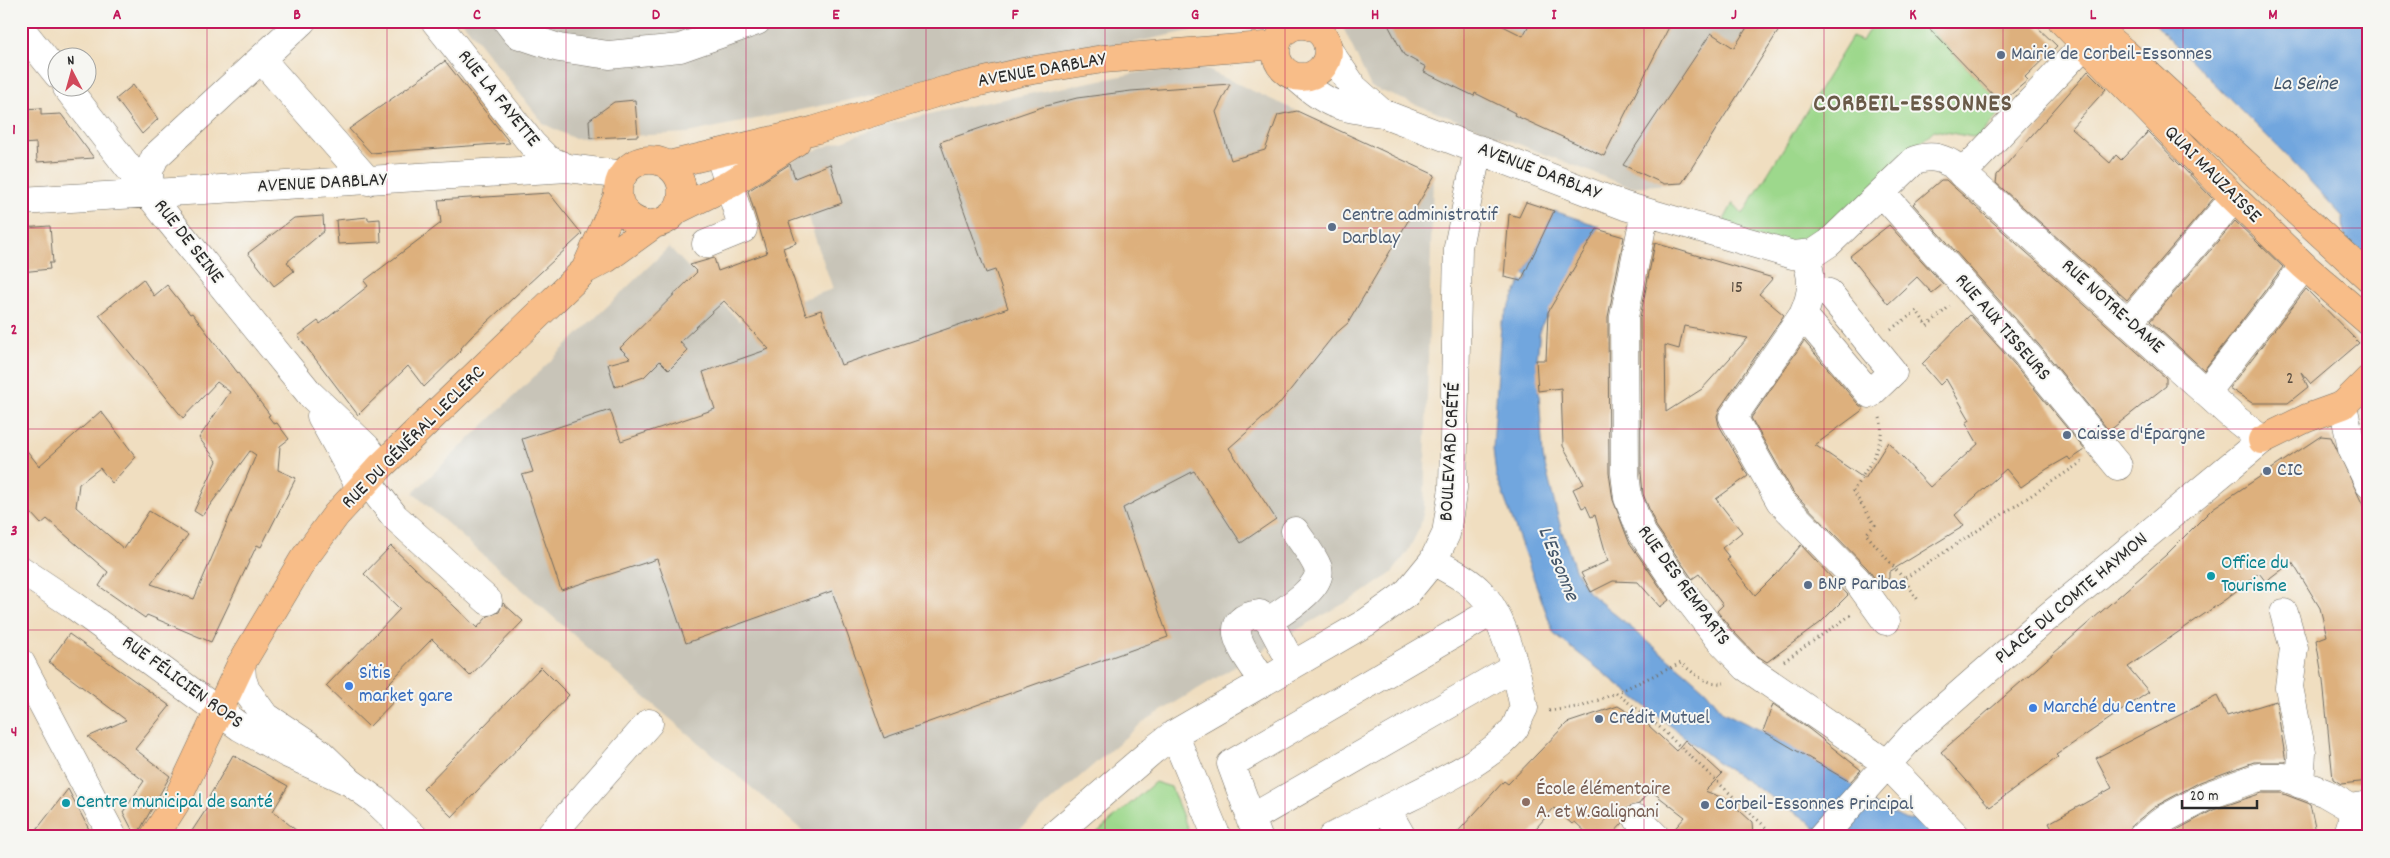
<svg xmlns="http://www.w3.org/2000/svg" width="2390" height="858" viewBox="0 0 2390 858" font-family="Dekko,sans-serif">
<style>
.industrial{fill:#c8c4b8}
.green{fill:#9dd88c;stroke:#64825c}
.water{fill:#71a6de;stroke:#4e6884}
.building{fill:#ddb07d;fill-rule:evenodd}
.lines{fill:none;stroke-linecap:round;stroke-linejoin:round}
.minor-casing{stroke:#706a5f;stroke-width:29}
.major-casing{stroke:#706a5f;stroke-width:29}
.path{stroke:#706a5f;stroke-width:3;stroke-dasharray:1 4;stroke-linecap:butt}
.minor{stroke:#fff;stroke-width:28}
.major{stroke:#f8bd88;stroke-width:28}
.grid{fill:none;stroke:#c2185b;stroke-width:1;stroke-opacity:0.55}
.service-dot{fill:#5c6f8a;stroke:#f6f6f2;stroke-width:2}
.culture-dot{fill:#0f9aa8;stroke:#f6f6f2;stroke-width:2}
.shop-dot{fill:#3f7fe0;stroke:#f6f6f2;stroke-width:2}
.education-dot{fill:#8d6e63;stroke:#f6f6f2;stroke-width:2}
.labels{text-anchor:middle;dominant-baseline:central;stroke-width:4;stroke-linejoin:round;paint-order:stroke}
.number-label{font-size:18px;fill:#584c40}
.service-label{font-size:20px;fill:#4e5e75;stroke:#f6f6f2;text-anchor:start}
.street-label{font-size:20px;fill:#2b2b2b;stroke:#f6f6f2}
.culture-label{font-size:20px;fill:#0d838f;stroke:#f6f6f2;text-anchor:start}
.shop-label{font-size:20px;fill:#366cbe;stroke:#f6f6f2;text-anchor:start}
.education-label{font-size:20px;fill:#785e54;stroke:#f6f6f2;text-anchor:start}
.water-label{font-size:21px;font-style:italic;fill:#44566a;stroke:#f6f6f2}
.district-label{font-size:25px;font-weight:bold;letter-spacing:1px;fill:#695a48;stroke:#f6f6f2}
.neatline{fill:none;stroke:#c2185b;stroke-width:2}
.grid-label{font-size:16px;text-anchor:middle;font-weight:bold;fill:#c2185b}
</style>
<rect width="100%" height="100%" fill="#f6f6f2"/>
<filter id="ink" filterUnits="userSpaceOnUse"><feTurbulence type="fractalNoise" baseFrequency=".02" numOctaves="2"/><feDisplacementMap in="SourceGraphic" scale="10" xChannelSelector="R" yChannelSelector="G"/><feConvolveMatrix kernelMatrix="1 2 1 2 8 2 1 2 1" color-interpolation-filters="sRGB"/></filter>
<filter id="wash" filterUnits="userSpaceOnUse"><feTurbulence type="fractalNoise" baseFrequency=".0096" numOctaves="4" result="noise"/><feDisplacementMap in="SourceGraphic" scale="20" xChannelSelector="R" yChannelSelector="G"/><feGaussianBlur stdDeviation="1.12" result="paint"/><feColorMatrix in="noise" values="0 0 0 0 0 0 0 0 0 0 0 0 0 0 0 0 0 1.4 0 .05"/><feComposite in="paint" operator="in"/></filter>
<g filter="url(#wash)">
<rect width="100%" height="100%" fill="#f0dec0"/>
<!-- industrial -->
<path class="industrial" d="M462,21H1239L687,133L575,139L544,124Z
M1340,21H1785L1682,183L1630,187L1371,87Z
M1201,67L1433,174L1424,509L1420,527L1408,551L1392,573L1361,594L1279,640L1143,722L1010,837H810L629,684L413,493L669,247L739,321L833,289L789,163L802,155L893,123L947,110L1142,72Z"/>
<!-- green -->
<path class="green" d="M1874,21H1922L2001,103L2003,109L1978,138L1934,130L1820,239L1786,243L1751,236L1724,220L1733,203L1743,214L1852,37L1862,41Z
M1155,782L1171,787L1191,837H1092Z"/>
<!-- water -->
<path class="water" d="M2152,21H2369V265L2344,243L2343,217L2286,155Z
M1554,211L1599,226L1540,328L1537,360L1543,457L1561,529L1575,569L1588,592L1687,674L1706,691L1723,712L1783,742L1845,779L1879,807L1906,820L1917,818L1936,837H1824L1807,820L1714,760L1554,634L1496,475L1493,449L1501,324L1521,281L1526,282L1528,276L1524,274Z"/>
<g id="blocks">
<!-- building -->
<path class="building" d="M1386,21H1493L1523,36L1531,21H1672L1604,156L1514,115L1515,113L1475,93L1474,96L1424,72L1426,67L1404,55Z
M1751,21H1764L1779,30L1682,183L1664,184L1623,165L1711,33L1734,48Z
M1922,21H2031L2057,46L2025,77L2028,80L2001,103Z
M445,61L510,143L371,153L349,129Z
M2088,71L2106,89L2071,128L2110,163L2116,155L2121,160L2148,132L2213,199L2127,300L1996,183L1997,175Z
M1230,84L1216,112L1231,160L1265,150L1278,115L1297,111L1435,175L1348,323L1334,335L1279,404L1229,448L1276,519L1241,543L1194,471L1123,508L1168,637L884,738L832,591L686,643L657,559L561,590L522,475L533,472L522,439L610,410L621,441L715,409L703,372L769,349L724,301L680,342L688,351L669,370L660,361L644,377L615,387L608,364L630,358L620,348L697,272L690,265L714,258L718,271L767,253L748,191L790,164L795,178L830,164L842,203L789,222L796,243L783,248L806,315L821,310L841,365L1008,308L995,270L986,273L940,142L1042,107L1077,98L1131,91Z
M133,85L158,119L142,134L116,99Z
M635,100L638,136L590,138L589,120L614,102Z
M41,108V115L61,114L94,158L37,162L36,143L21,144V109Z
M1941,180H1946L2166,378V386L2109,431L2039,345L1913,204Z
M549,193L582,234L472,336L460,349L461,351L424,387L408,366L358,415L298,336L318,321L320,324L368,286L364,281L441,223L438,200Z
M1526,202L1554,211L1521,281L1504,277L1509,214L1519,217Z
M323,216L324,231L287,262L294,271L274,286L248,253L294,218Z
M368,217V220L380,219L381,242L338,244L336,220Z
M2235,221L2283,267L2204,370L2150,321Z
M1889,225L1943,284L1932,293L1917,277L1888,304L1850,256Z
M50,226L53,263H49L50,269L21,272V228Z
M1597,229L1624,237L1608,317L1609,473L1613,500L1629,542L1669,600L1660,607L1638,582L1613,581L1591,592L1581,573L1608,561L1595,515L1591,517L1586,506L1582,508L1573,489L1584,484L1563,446L1561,388L1538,391L1536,360H1546L1548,312Z
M1655,243L1773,278L1759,294L1784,315L1720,408L1717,416L1719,425L1748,476L1716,499L1742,532L1722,548L1730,558L1727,560L1755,595L1776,574L1801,545L1848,595L1820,623L1767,662L1756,655L1731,629L1717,611L1723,605L1699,574L1692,579L1691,577L1656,526L1643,494L1641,472L1640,318ZM1684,326L1748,338L1702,389L1666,412L1665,345L1679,349Z
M143,279L154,296L167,285L190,314L192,313L270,415L268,416L274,424L277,423L289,439L280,446L278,470L296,478L261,547L257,545L211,642L147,615L145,618L99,586L108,572L47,519L41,524L21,502V443L39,466L101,411L136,457L112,483L100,468L79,484L76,507L124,549L149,511L188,535L151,584L194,599L256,455L250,451L202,516L194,511L217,461L199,438L230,392L217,382L183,418L99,315Z
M2306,289L2359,343L2311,384L2301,372L2308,387L2288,403H2252L2229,388Z
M1970,315L2015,365L2085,450L2070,460L2068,457L2047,469L2021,487L2006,469L1955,515L1964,526L1889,572V578L1882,584H1879L1867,568L1793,492L1751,418L1804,341L1858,404L1864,409L1815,445L1865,479L1888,442L1930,487L1978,444L1966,423L1970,420L1946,379L1940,385L1922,364Z
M2321,436L2331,437L2369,518V781L2341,784L2333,779L2323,681L2316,640L2327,636L2320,608L2292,562L2266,582L2259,573L2226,599L2128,667L2149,692L2056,755L2058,757L1990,807L1941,752L2166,555L2213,508Z
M391,546L477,628L488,616L499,612L503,603L523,621L470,676L432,639L386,686L398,697L369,727L326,686L400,609L364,574Z
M69,634L170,706L135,749L170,776L136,837L123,812L144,781L88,737L126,720L49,662Z
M541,667L569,695L452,817L423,789Z
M2217,696L2227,716L2276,701L2286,762H2254L2200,782L2156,806L2132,825L2127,837H2056L2049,823L2112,788L2096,758Z
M1773,704L1809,729L1861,770L1850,782L1763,731Z
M1618,706L1647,724L1676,751L1685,740L1722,774L1705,791L1728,800L1752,822L1753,837H1671V833L1685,817L1650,790L1639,804L1627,808L1623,815V823L1610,837H1591L1575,822L1572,824L1554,808L1528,837H1453L1504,781L1508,784L1567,723Z
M233,755L288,786L273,811L304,837H188L213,799L209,797Z
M68,789L93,837H31Z
M2262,793H2281L2310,804L2317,837H2174L2175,831L2213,810Z"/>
</g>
</g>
<g filter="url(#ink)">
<use href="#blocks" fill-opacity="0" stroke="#706a5f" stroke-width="1"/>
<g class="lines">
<defs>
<path id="minor" d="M435,21L532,144L547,159L568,168
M507,21L517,34L559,48L609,55L680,48L757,21
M21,29L58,75
M1329,51L1354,88L1382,113
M261,59L368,181
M1296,77C1329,107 1339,107 1382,113L1625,206L1793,255L1814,253L1829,243L1915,160C1930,155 1939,157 1952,164L2232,416L2262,440L2043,621L1913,735L1822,837
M67,88L169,220L310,394L366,447L381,466
M1962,174L2084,45
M150,193L149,171L155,157L302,21
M1882,193L2027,355L2118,466
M21,201L568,168L623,175
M1645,212L1624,317L1625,473L1628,498L1642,533L1678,586L1719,639L1746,667L1886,763L1957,837
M706,244L743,229L719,153
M1804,255C1814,277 1813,293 1803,315L1733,417L1780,501L1856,579L1886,621
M1803,315L1870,394L1893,372L1829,293L1811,289
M2129,322L2234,198
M2206,392L2304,266
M2343,405L2352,449L2369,484
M321,416L360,487
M367,481L395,517L488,601
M21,570L72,604L240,727L286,753L350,782
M2284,613L2294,648L2289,687L2302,753L2300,784
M1269,621C1283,611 1324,587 1318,568C1313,555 1302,542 1295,531
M21,663L113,837
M241,664L242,678L246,690L264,715L319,752L350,782L375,800L414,837
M1263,681C1250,659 1213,619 1260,614L1269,621L1292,664
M1174,734L1217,837
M1250,819L1514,667
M1638,819L1656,837
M549,837L649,723
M1052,837L1153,750L1174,734L1367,622L1406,594L1433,561L1446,534L1453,488L1458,247L1478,149
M1258,837L1231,764L1493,611
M1332,837L1386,809
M1402,837L1386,809C1423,790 1489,762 1514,729C1518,723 1520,714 1524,708C1517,674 1505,618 1481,593C1468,579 1449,570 1433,561
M2142,837L2166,818L2207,796L2259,777H2284L2325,793L2351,808L2369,805
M2347,837L2352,821L2351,808"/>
<path id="major" d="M2062,21L2234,198L2304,266L2369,322
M2087,21L2125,53L2369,278
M1276 51a26 26 0 1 1 52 0a26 26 0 1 1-52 0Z
M618 192a32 32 0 1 1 64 0a32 32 0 1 1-64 0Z
M668,165L815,130L946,90L1022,72L1103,59L1276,45
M677,210L730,184L796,142
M585,270L618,196
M2262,440L2307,418L2343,405L2369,379
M154,837L175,804L241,664L303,560L336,515L381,466L585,270L606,259L656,223"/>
</defs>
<!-- minor casing -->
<use href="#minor" class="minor-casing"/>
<!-- major casing -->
<use href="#major" class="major-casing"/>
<!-- path -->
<path class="path" d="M1891,329L1917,311L1927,326L1950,306
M1880,418C1887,444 1866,469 1853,491L1875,525L1866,534L1904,579L1918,600
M1893,586L2082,462
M1784,661L1851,615
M1616,693L1681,663C1695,674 1705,685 1724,683
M1549,711L1583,706L1616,693L1654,722L1776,837"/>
<!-- minor -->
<use href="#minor" class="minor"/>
<!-- major -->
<use href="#major" class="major"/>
</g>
</g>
<!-- grid -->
<path class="grid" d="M207,21V837M387,21V837M566,21V837M746,21V837M926,21V837M1105,21V837M1285,21V837M1464,21V837M1644,21V837M1824,21V837M2003,21V837M2183,21V837M21,228H2369M21,429H2369M21,630H2369"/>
<!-- markers -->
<g class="service-dot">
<circle cx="2001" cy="55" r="5"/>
<circle cx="1332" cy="227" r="5"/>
<circle cx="2067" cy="435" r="5"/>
<circle cx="2267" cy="471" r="5"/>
<circle cx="1808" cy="585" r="5"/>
<circle cx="1599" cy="719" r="5"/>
<circle cx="1705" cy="805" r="5"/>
</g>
<g class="culture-dot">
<circle cx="2211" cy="576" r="5"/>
<circle cx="66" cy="803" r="5"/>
</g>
<g class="shop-dot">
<circle cx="349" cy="686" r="5"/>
<circle cx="2033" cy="708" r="5"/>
</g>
<circle class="education-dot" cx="1526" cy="802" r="5"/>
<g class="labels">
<!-- number labels -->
<g class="number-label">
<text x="1737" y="288">15</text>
<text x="2290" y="379">2</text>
</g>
<!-- service labels -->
<g class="service-label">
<text x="2011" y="55">Mairie de Corbeil-Essonnes</text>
<text x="1342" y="216">Centre administratif<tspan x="1342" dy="23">Darblay</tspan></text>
<text x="2077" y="435">Caisse d'Épargne</text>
<text x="2277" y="471">CIC</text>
<text x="1818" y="585">BNP Paribas</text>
<text x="1609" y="719">Crédit Mutuel</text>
<text x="1715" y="805">Corbeil-Essonnes Principal</text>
</g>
<!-- street labels -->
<g class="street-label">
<text transform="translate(1042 71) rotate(-10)">AVENUE DARBLAY</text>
<text transform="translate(498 99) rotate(51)">RUE LA FAYETTE</text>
<text transform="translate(1539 172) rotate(21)">AVENUE DARBLAY</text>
<text transform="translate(2212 175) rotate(45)">QUAI MAUZAISSE</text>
<text transform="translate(322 184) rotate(-3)">AVENUE DARBLAY</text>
<text transform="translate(188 242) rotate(52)">RUE DE SEINE</text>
<text transform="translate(2112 307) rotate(42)">RUE NOTRE-DAME</text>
<text transform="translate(2002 328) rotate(49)">RUE AUX TISSEURS</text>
<text transform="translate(414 438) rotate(-45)">RUE DU GÉNÉRAL LECLERC</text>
<text transform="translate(1451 452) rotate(-87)">BOULEVARD CRÉTÉ</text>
<text transform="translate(1683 586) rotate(54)">RUE DES REMPARTS</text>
<text transform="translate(2072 599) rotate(-40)">PLACE DU COMTE HAYMON</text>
<text transform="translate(182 683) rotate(36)">RUE FÉLICIEN ROPS</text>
</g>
<!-- culture labels -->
<g class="culture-label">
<text x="2221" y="564">Office du<tspan x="2221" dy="23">Tourisme</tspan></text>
<text x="76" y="803">Centre municipal de santé</text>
</g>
<!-- shop labels -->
<g class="shop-label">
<text x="359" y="674">Sitis<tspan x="359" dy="23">market gare</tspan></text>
<text x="2043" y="708">Marché du Centre</text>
</g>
<!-- education labels -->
<g class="education-label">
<text x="1536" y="790">École élémentaire<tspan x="1536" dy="23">A. et W.Galignani</tspan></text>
</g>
<!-- water labels -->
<g class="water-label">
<text x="2305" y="85">La Seine</text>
<text transform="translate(1557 564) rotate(68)">L'Essonne</text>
</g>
<!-- district labels -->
<g class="district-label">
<text x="1913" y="105">CORBEIL-ESSONNES</text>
</g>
</g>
<!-- margin -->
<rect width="2390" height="858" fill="none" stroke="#f6f6f2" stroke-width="55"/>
<!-- north arrow -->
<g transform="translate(72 72) rotate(354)"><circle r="24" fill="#f6f6f2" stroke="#a5a5a2"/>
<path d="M0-4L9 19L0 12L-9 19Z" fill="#d1495b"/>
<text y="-8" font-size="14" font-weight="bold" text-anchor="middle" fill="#2b2b2b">N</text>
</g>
<!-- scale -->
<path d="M2182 800v8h75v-8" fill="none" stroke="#2b2b2b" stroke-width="2.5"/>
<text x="2190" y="800" font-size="15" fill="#2b2b2b" stroke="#f6f6f2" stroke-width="4" paint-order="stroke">20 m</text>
<rect x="28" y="28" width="2334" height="802" class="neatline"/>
<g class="grid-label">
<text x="117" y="19">A</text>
<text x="297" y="19">B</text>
<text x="477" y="19">C</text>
<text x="656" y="19">D</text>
<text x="836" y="19">E</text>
<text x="1015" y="19">F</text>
<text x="1195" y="19">G</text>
<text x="1375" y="19">H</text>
<text x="1554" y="19">I</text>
<text x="1734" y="19">J</text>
<text x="1913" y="19">K</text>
<text x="2093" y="19">L</text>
<text x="2273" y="19">M</text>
<text x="14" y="134">1</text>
<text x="14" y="334">2</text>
<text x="14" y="535">3</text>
<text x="14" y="736">4</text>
</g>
</svg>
